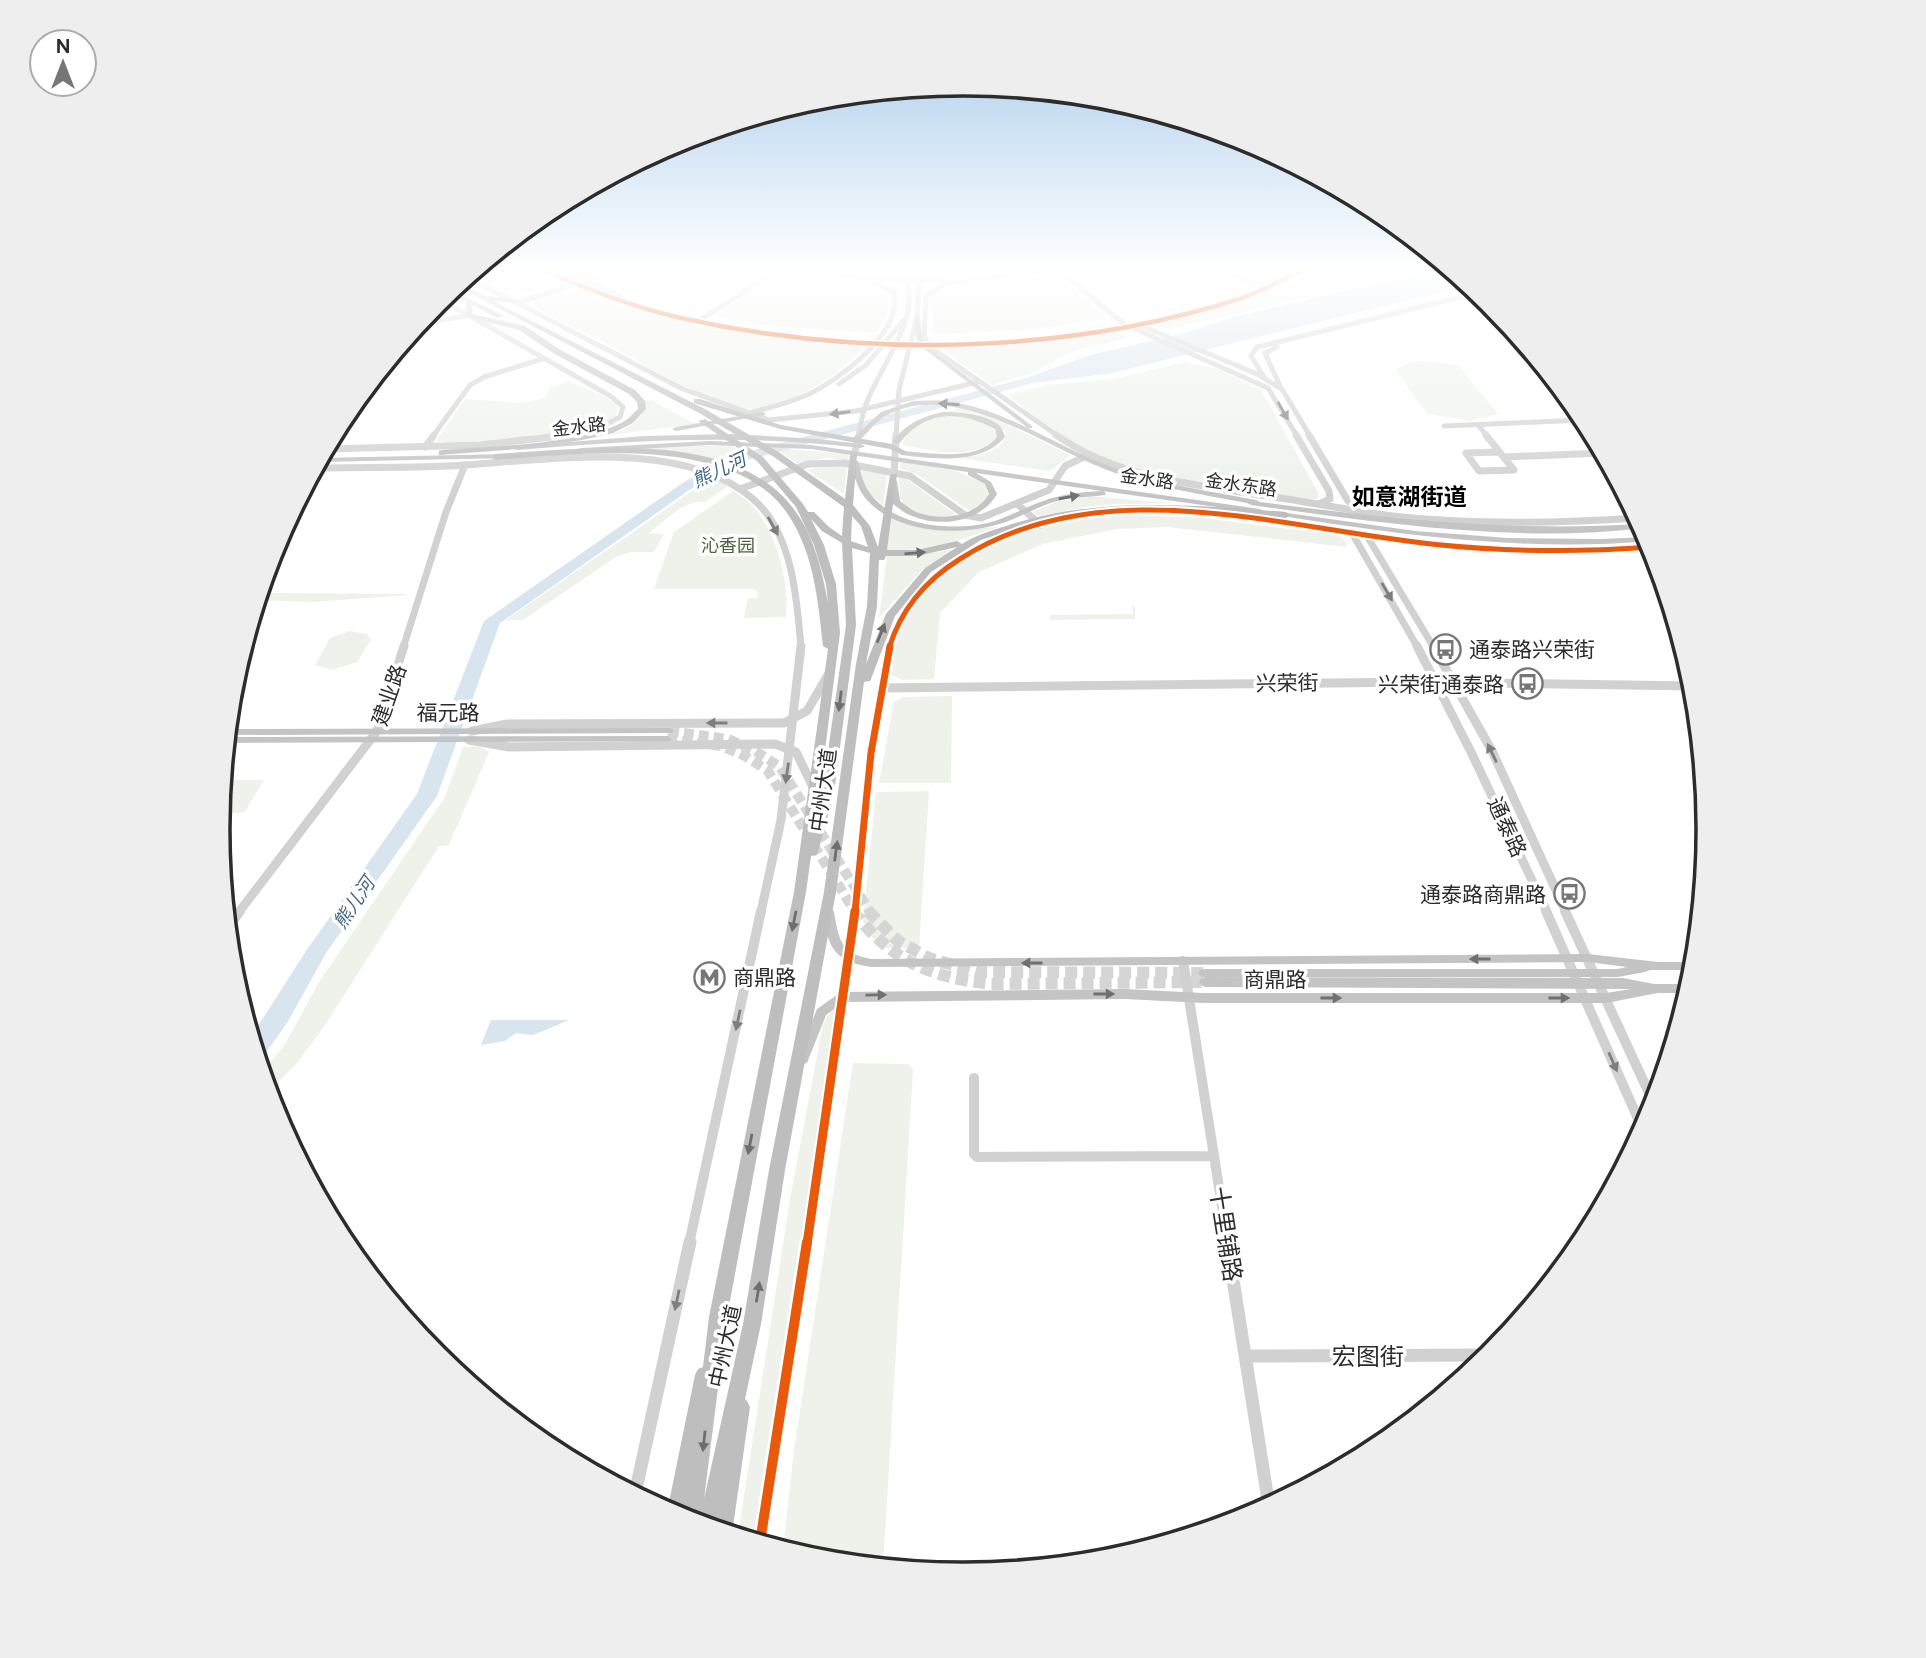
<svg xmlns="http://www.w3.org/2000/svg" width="1926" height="1658" viewBox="0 0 1926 1658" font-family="Figtree,'Noto Sans SC',sans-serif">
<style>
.green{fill:#eef2eb}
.water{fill:#d8e4ee}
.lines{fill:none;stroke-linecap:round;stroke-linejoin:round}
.major-tunnel-far1{stroke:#d5d5d5;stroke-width:10;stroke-dasharray:10 5;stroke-linecap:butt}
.major-tunnel{stroke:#d5d5d5;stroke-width:12;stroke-dasharray:12 6;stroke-linecap:butt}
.minor-far4{stroke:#d1d1d1;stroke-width:5}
.minor-far3{stroke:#d1d1d1;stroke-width:7}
.minor-far2{stroke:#d1d1d1;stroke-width:9}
.minor-far1{stroke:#d1d1d1;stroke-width:10}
.minor{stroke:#d1d1d1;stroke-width:13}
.major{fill:#c4c4c4;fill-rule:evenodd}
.highway{fill:#bebebe;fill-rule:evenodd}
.cycleway-far4-casing{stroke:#fff;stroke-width:7}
.cycleway-far3-casing{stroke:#fff;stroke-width:9}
.cycleway-far2-casing{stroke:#fff;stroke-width:11}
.cycleway-far1-casing{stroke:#fff;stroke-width:13}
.cycleway-casing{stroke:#fff;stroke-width:15}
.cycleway-far4{stroke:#e8590c;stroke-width:4.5}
.cycleway-far3{stroke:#e8590c;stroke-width:5}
.cycleway-far2{stroke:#e8590c;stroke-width:7}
.cycleway-far1{stroke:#e8590c;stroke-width:9}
.cycleway{stroke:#e8590c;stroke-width:10}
.oneway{fill:#707070}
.oneway2{fill:#7e7e7e}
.oneway3{fill:#6e6e6e}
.labels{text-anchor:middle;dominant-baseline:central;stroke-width:7;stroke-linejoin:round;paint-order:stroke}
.far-street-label{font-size:18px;fill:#2c2c2c;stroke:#fff}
.far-park-label{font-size:18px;fill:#4d633d;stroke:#fff}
.far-water-label{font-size:19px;font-style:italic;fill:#416786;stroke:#fff}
.poi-label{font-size:21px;fill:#2c2c2c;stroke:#fff;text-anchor:start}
.street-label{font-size:21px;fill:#2c2c2c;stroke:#fff}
.far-district-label{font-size:23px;font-weight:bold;fill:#000;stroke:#fff}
.near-street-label{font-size:24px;fill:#2c2c2c;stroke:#fff}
.rim{fill:none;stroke:#2c2c2c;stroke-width:3.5}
</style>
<rect width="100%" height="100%" fill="#fff"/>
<!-- green -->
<path class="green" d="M479,267H525L558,282L515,296L471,274Z
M1319,267H1442L1165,330L1155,326L1251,299L1297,281Z
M782,270L877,285L888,293V313L876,333L771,326L714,316Z
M1053,276L1104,314L1105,319L1034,329L941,334L933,331L932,297C949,279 1025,279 1053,276Z
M565,291H576L652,315L709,328L864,347C841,374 786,410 749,409C717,409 630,356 598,339C576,328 552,319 531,305L538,299Z
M1114,331L1128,338L1076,350L1027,375L992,385L938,347Z
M1422,361L1458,365L1498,414L1470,421L1428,414L1395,370L1407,363Z
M1185,362L1218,369L1261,390L1319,494L1317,499L1305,500C1222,485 1127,479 1054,431C1038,420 1023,407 1008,395L1046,385L1113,379Z
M569,381L614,401L618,407L615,418C575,443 498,439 450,443L436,441L465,399L519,403L545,398L549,388Z
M651,400L695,424L602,436C620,432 646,424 645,401Z
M961,408L1000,421L1070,455L1050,471L960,458C977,455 1001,454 1006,435C998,414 966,412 947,412Z
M941,417C961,416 983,417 997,433V438C970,461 935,451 903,445C906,426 923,420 941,417Z
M671,446H732L741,452L714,460L636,448Z
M787,449L849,454L848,460L827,458L798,464L780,452Z
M901,461L956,471L986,484L988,496L982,505L971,512L920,476L900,468Z
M832,465L847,467L844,494L807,470Z
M859,470L887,474L883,505L867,492Z
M899,477L908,480L958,516C937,519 914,516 900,499Z
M711,478L728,486L705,502C684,499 665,521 649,533L664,534L654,552H631L616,557L523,620H506Z
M733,491C773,511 790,577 786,617L744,618L748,598H757L758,592L753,589H654L674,532Z
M1088,496L1170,503L1098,505L1038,516L1033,512L1058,501Z
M1131,515L1203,518L1331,534L1342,537L1348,547L1167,527L1116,529L1043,544L979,572L940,613L934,679L902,680L892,675C894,661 894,646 899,633C933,544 1047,520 1131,515Z
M890,517L941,530L999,527L934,548L887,551Z
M952,550L923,569L879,618L887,555H916Z
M260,593L402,594L408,595L312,602L258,600Z
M1132,606H1135V619L1050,620V615L1133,614Z
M350,631L367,634L371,640L357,662L332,670L315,665L330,638Z
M952,696L951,783H879L894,702L903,697Z
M463,747H480L489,752L449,845L439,846L325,1025L298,1062L268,1092L262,1072L284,1046L319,982L445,797Z
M223,780H264L244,813H220Z
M929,791L919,948H886L873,939L863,921L876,792Z
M833,1007H838L834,1039L756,1541L738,1535L790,1199L823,1024Z
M853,1063L909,1064L913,1070L883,1566L817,1560L783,1549L794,1450Z"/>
<!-- water -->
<path class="water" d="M1447,267L1469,285L1112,373L1033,383L733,464L695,486L500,623L437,796L326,953L287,1023L259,1062L251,1037L306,951L417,794L484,621L684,482L732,456L1026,378L1090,355L1182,334L1237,316Z
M491,1020H569L533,1035L516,1033L505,1041L481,1045Z"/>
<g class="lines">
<!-- major-tunnel-far1 -->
<path class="major-tunnel-far1" d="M669,731L728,739L754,750L780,767L870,912
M667,739L721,746L745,756L768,771L855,912"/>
<!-- major-tunnel -->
<path class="major-tunnel" d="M853,911C892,961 929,977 991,984L1205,982
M868,911L898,941L929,958L977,972L1204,973"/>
<!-- minor-far4 -->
<path class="minor-far4" d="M536,267C583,287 631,307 681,318C862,358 1065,355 1242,298C1265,290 1287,277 1309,267
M552,267L619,295
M775,267L866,278L948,280
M1055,267L1124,324L1268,388L1297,436
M1210,267L1268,287
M939,275L974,274
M467,277L683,389L769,420L856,411L978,382
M980,278L944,284L926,296L924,336L929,346L1058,436
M975,279L1076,267
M1267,282L1296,267
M440,299L612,397L623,407L620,417L601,427L558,436
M517,303L628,267
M699,321L782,267
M417,325L468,315
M1139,325L1255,373L1282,389L1310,436
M1506,334L1583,417
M1277,347L1265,353L1281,388
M1264,377L1251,356L1257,347L1478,293
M839,384L866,365L903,321
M749,413C769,408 788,403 807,395C839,380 904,332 894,292L874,282
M1478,425L1487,436
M1444,426L1585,420
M433,436L470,385L484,377L542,359
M858,436C861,426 862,414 866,404C880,365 929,310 901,267
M896,436L899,390L917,317L919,282L926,267"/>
<!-- minor-far3 -->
<path class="minor-far3" d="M1056,435C1117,478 1201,486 1273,497C1323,504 1374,516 1425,519C1496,524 1566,523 1637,518
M1296,435L1329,491L1330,499L1319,504
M1309,435L1348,501L1360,508
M1486,435L1514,470L1479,471L1466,453L1499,452
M425,447L434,435
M326,449L480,445L570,435
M854,455L859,435
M1504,457L1603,453
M315,468C359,467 404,468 448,466C538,462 679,435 753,499C793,533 797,600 801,648
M894,475L896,435
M740,489L808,464L844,463L910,476L965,515L981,518L1049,490L1065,466L1088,455
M1017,504L1041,525
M1352,533L1418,648
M1367,536L1434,648
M403,648L446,512L465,465
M889,648C901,609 926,580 960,559C1104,467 1286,530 1441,545C1511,552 1582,552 1652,547"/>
<!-- minor-far2 -->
<path class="minor-far2" d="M1417,646L1471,752L1547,912
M1433,646L1492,751L1566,912
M881,688L1416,682L1694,686
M472,731L507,724L784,723L807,711L828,675
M469,740L509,747L775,744L796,752L813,787
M239,912L377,731L404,646
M761,912L781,820L801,646
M855,912L871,753L890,646"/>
<!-- minor-far1 -->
<path class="minor-far1" d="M1546,911L1643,1130
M1565,911L1654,1104
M228,927L240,911
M1183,961L1228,1244
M974,1078V1154L977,1157L1214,1156
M689,1244L761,911
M807,1244L855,911"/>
<!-- minor -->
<path class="minor" d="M1227,1242L1269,1506
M1246,1356L1490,1355
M635,1494L690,1242
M760,1542L807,1242"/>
<!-- major -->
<path class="major" d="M917,315L920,317L922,339L927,346L1032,426V428H1028L923,348L916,339L914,317Z
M913,401C924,401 935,400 945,401C1006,408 1058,448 1115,468C1160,484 1209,491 1256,500L1260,502C1389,519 1510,532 1640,524L1643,528C1517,544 1376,522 1251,505L1247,503C1200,494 1152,487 1107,470C1045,447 954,379 887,415C877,420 868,432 860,440L853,438L881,412Z
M763,412L766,414L765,415L676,431L672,429L676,427Z
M943,412C959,412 988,414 1000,426C1002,428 1004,434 1005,437C982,465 934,459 901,455L900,453L904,451C933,453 976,462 997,437L995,429C960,410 924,410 899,444L892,442C906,424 920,417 943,412Z
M732,434L818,439L861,444L865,446L861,448C743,434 635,440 517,450L513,448L517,446L646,436Z
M710,441L811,445L1260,509L1264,511L1260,513L1102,491L1106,493L1105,495C1089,497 1073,497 1057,501C1035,507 1015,521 992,526C953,536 896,532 867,500C857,489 854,475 850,461L851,459L858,461C861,474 863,485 872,496C898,527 951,531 988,523C1008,518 1025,507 1043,501C1062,494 1082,492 1102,491L976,473L991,482L997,494C981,522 941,528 912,516C905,514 899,508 893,504L890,479L897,481L900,501C906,505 912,511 919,513C942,521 976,517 989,494L985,484L968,475V472L811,449L710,445L581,452L577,450L581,448Z
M505,454L509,456L508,458L318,462L321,458Z
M1273,511L1415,531L1508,538L1601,539L1647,537L1650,541C1524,552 1400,535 1276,515L1272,513Z
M1330,526H1336L1356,533L1355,535L1330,530Z
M669,728L672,729L674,731L672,733L227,735L228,729Z
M667,736L672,739L670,741L226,743L227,737Z
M828,908L832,909L834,912C839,940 840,953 871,959L1588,954L1658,962H1695L1694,970H1650L1645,972L1618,977H1204L1200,976L1198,973L1200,970L1204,969H1618L1627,967L1588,962L871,967C833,961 829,948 822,912L824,909Z
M1205,977L1623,978L1654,984H1691L1688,993H1658L1606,1003H1203L1125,999L843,1002L826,1015L807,1063L803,1064L799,1063L797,1059L817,1009L841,992L1125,989L1203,993H1606L1631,989L1205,987L1201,985L1199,982L1201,979Z"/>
<!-- highway -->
<path class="highway" d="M459,283L487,297L490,296L516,300V302L514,303L493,301L705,409L780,453L845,499L850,455L857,453L853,505L870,526L878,547L890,475L897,473L887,550H917L957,541L962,544C976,535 990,531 1006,526C1096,496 1193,505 1286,512L1291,515L1286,518L1162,510L1097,512L1036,522L981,540L931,572L895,616L871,679L870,681L864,682L836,892L785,1170L761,1324L745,1399L747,1401L750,1407L732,1534L678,1517L667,1512L695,1375L698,1369L703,1367L709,1317L794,892L828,649L823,646C818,601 814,552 787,513C733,434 578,454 495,460L491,457L495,454C584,449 732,428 793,508C814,535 822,570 828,603L826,584L814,545L796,507L757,461L698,421L705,419L763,457L803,504L808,512H814L829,527L842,536L844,507L774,457L699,413L456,286ZM852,516L861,526L868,547L851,541ZM811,519L822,531L842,543L846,625L822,793L817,812L840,633L836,584L824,545ZM957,547L925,568L886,614L866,664L877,606L879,560H884L886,556H917ZM852,548L870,553L867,606L856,664L824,892L769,1170L743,1324L704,1499L727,1317L806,892L811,856L816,855L818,852L834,793L856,625Z
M452,290L504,316L497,318L473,305L472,314L525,326L559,349L635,390L645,401L646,409L633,423L613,433L582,440L519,449L439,455V451L442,450C490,446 587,445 626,420C631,417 634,412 638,409L637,402L629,394L553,353L519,330L465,317L466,302L447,293Z
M694,399H700L781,425L892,444L907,452L903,455L890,449L780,429L694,403Z"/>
<defs>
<path id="cycleway-far4" d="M536,267C583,287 631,307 681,318C862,358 1065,355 1242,298C1265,290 1287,277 1309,267"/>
<path id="cycleway-far3" d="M889,648C901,609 926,580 960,559C1104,467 1286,530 1441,545C1511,552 1582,552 1652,547"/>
<path id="cycleway-far2" d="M855,912L871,753L890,646"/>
<path id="cycleway-far1" d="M807,1244L855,911"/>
<path id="cycleway" d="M760,1542L807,1242"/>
</defs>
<!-- cycleway-far4 casing -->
<use href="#cycleway-far4" class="cycleway-far4-casing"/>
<!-- cycleway-far3 casing -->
<use href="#cycleway-far3" class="cycleway-far3-casing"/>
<!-- cycleway-far2 casing -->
<use href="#cycleway-far2" class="cycleway-far2-casing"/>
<!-- cycleway-far1 casing -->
<use href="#cycleway-far1" class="cycleway-far1-casing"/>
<!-- cycleway casing -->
<use href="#cycleway" class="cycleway-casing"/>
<!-- cycleway-far4 -->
<use href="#cycleway-far4" class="cycleway-far4"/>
<!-- cycleway-far3 -->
<use href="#cycleway-far3" class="cycleway-far3"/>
<!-- cycleway-far2 -->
<use href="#cycleway-far2" class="cycleway-far2"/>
<!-- cycleway-far1 -->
<use href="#cycleway-far1" class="cycleway-far1"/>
<!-- cycleway -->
<use href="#cycleway" class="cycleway"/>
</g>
<!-- one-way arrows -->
<defs><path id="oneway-solid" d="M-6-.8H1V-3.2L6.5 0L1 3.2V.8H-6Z" transform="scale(1.75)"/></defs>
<g class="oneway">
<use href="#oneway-solid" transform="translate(949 404) rotate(-176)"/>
<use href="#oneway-solid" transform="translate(1069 497) rotate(-10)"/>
<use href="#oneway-solid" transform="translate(1480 959) rotate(180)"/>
<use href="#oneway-solid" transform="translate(1032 963) rotate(180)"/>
<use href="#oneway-solid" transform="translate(1104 994)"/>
<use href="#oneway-solid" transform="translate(876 995) rotate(-1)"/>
<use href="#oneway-solid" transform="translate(1331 998)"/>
<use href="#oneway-solid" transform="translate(1559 998)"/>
</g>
<g class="oneway2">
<use href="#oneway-solid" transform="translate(1283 411) rotate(60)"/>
<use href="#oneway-solid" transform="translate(840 413) rotate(172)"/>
<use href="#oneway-solid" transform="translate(773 526) rotate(61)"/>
<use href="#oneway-solid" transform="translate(1387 592) rotate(60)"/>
<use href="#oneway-solid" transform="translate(717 723) rotate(-180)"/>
<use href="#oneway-solid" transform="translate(1492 753) rotate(-116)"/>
<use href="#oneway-solid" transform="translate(787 773) rotate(98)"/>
<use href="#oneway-solid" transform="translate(738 1020) rotate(102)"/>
<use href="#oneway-solid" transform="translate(1613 1062) rotate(66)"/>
<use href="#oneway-solid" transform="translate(677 1300) rotate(102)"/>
</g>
<g class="oneway3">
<use href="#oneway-solid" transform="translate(915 553) rotate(-5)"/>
<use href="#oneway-solid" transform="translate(881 633) rotate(-68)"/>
<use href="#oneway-solid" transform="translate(840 701) rotate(97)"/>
<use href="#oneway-solid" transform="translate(836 851) rotate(-82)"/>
<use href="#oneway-solid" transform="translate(794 921) rotate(101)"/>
<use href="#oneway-solid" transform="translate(750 1144) rotate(101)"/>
<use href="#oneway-solid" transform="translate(758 1292) rotate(-81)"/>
<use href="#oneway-solid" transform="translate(704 1441) rotate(96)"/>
</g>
<!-- sky -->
<linearGradient id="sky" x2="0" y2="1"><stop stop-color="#a1c7ea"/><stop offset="0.54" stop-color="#fff"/><stop offset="1" stop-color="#fff" stop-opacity="0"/></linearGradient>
<rect width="1926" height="499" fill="url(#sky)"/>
<!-- icons -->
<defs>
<symbol id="bus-ring" viewBox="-11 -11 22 22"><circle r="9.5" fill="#fff" stroke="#767676" stroke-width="1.5"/><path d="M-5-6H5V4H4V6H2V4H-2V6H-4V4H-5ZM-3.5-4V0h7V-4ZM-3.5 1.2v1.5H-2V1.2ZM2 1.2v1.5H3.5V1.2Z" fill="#767676"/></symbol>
<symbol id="metro-ring" viewBox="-11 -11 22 22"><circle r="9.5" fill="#fff" stroke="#767676" stroke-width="1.5"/><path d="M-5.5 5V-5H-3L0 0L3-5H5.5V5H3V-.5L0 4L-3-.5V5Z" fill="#767676"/></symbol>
</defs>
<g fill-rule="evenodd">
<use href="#bus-ring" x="1428" y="632" width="35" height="35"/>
<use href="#bus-ring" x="1510" y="666" width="35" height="35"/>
<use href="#bus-ring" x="1552" y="876" width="35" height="35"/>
<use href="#metro-ring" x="692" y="960" width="35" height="35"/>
</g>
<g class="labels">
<!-- far-street labels -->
<g class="far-street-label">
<text transform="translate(579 427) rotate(-6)">金水路</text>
<text transform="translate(1147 479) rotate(8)">金水路</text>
<text transform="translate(1241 485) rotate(8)">金水东路</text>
</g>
<!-- far-park labels -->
<g class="far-park-label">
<text x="728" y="546">沁香园</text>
</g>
<!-- far-water labels -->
<g class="far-water-label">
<text transform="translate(719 470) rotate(-25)">熊儿河</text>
<text transform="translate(354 903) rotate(-56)">熊儿河</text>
</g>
<!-- poi labels -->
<g class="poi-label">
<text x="1469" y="649">通泰路兴荣街</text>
<text x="1504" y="684" text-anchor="end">兴荣街通泰路</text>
<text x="1546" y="894" text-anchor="end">通泰路商鼎路</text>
<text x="733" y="977">商鼎路</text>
</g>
<!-- street labels -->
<g class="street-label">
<text transform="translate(1287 683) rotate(-1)">兴荣街</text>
<text transform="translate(389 695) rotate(-71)">建业路</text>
<text x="448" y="712">福元路</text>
<text transform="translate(823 790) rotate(-82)">中州大道</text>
<text transform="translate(1507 827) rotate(65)">通泰路</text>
<text x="1275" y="979">商鼎路</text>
<text transform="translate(725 1346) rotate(-78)">中州大道</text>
</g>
<!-- far-district labels -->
<g class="far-district-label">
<text x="1409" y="497">如意湖街道</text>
</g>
<!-- near-street labels -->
<g class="near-street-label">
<text transform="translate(1226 1234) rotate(81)">十里铺路</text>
<text x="1368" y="1356">宏图街</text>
</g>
</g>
<!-- crop -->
<path d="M0 0H1926V1658H0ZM230 829a733 733 0 1 1 1466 0a733 733 0 1 1-1466 0Z" fill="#eee" fill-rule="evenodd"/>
<path class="rim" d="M230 829a733 733 0 1 1 1466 0a733 733 0 1 1-1466 0Z"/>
<!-- north arrow -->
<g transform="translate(63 63)"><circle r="33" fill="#ffffff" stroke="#ababab" stroke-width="2"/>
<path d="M0-5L12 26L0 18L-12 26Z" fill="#767676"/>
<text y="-10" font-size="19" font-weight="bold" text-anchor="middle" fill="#2c2c2c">N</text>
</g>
</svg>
